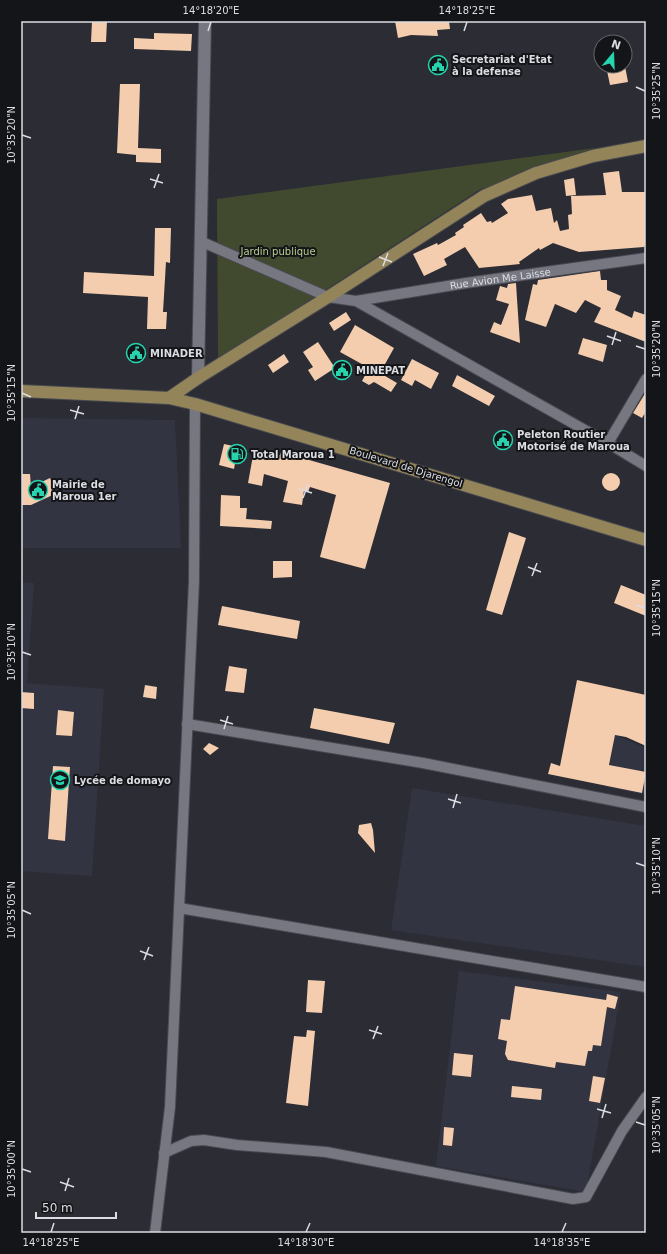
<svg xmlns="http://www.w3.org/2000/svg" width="667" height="1254" viewBox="0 0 667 1254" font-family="'DejaVu Sans',sans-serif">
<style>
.built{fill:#333441}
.green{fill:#414a2f}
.building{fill:#f3cdae}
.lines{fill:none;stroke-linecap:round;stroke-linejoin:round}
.minor-casing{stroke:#48484f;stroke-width:12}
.tertiary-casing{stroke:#48484f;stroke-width:14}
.primary-casing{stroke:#48484f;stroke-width:14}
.minor{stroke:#767781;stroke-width:10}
.tertiary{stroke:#767781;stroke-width:12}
.primary{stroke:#938459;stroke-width:12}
.ticks{fill:none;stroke:#dcdde2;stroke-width:1.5}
.labels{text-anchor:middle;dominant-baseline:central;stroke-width:4;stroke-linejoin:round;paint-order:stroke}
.poi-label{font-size:10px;font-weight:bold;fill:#dcdde2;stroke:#141518;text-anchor:start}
.park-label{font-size:10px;fill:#b5cc8b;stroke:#141518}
.street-label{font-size:10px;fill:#dcdde2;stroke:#141518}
.neatline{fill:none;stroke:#dcdde2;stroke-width:1.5}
.ticks-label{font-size:10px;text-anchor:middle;fill:#dcdde2}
</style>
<rect width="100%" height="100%" fill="#2b2c34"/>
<!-- built -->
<path class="built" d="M21,418L175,420L181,548H21Z
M21,582L34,583L27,683L104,689L92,876L21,871Z
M615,735L646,748V795L606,787Z
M412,788L646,826V967L391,930Z
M459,971L621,992L586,1192L436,1166Z"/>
<!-- green -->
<path class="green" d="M595,148L479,190L218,360L217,199Z"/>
<!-- building -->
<path class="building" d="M92,21H107L106,42H91Z
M395,21H449L450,29L437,30L438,36L411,35L398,38Z
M154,33L192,34L191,51L134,49V38L154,39Z
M606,66H625L628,82L610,85Z
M120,84H140L138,148L161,149V163L136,162V155L117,153Z
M619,171L622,192H646V243L644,247L579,252L553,243L540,250L539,248L519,262L520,264L479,268L465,247L444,259L447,265L424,276L413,254L437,243L438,245L456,235L455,233L464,227L463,225L481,213L487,222L491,221L492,223L508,213L501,204L508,199L532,195L536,211L551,208L554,223L557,220L560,231L569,229L568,215L572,214L571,196L606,195L603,173Z
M574,178L576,195L566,196L564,180Z
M155,228H171L170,263L166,262L163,312H167L166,329H147L148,297L83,293L84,272L154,276Z
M600,271L601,280H607V290L621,296L615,310L632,318L634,311L646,315V342L594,322L601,308L585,300L576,313L555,304L546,327L525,320L533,284L537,285L538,280Z
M516,283L517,299L520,343L490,332L494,322L501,325L509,304L496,300L500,286L507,288L508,284Z
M346,312L351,320L334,331L329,323Z
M355,325L394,348L380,373L397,383L391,392L374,382L369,385L362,381L369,368L340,352Z
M583,338L607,345L603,362L578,354Z
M318,342L335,368L315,381L308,370L313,367L303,352Z
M284,354L289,362L273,373L268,365Z
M412,359L439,373L431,389L415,380L412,386L401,380Z
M457,375L495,396L489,406L452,386Z
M646,392V411L642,418L633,413Z
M224,444L238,447L234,469L219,465Z
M254,450L280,455L281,452L390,483L365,569L320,557L336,495L310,487L308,492L304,490L302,505L283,502L288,481L264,474L262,486L248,483Z
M602 482a9 9 0 1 1 18 0a9 9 0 1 1-18 0Z
M21,474H30L31,487L50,478L57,493L31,505H21Z
M221,495L240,496V508H247L246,519L272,521L271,529L220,526Z
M509,532L526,538L502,615L486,610Z
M273,561H292V577L273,578Z
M621,585L646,595V616L614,603Z
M222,606L300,621L297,639L218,625Z
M229,666L247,669L244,693L225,691Z
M577,680L646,695V746L626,737L615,735L609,765L646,772L642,793L548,774L551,763L560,766Z
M145,685L157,687L156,699L143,697Z
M21,692L34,693V709L21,708Z
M314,708L395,723L389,744L310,728Z
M58,710L74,712L72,736L56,735Z
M209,743L219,748L210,755L203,749Z
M53,766L70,767L65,841L48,839Z
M371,823L373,830L375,853L358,833L359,825Z
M308,980L325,981L322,1013L306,1012Z
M515,986L606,1000L607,994L618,997L615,1009L607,1007L601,1046L593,1045L592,1051H588L585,1066L556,1062L555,1068L508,1060L505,1054L507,1041L498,1039L501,1019L510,1020Z
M307,1030L315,1031L308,1106L286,1103L294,1036L306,1037Z
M454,1053L473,1055L471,1077L452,1075Z
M593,1076L605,1078L600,1103L589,1101Z
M512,1086L542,1089L541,1100L511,1097Z
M444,1127L454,1128L452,1146L443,1145Z"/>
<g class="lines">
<defs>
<g id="minor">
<path d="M200,241L328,297L356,301L608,443L646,466"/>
<path id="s1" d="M356,301L466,283L646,258"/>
<path d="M608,443L646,379"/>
<path d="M187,724L423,763L646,807"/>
<path d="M179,908L646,987"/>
<path d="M164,1153L191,1141L204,1140L237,1145L326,1152L573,1199L586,1197L622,1131L646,1097"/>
<path d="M155,1233L170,1107L194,581L195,404"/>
</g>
<path id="tertiary" d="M198,378L205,21"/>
<path id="primary" d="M21,391L169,398L195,404L646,540
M169,398L198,378L328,297L484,196L536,173L593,156L646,146"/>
</defs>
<!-- minor casing -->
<use href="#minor" class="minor-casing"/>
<!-- tertiary casing -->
<use href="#tertiary" class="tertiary-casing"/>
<!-- primary casing -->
<use href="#primary" class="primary-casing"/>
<!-- minor -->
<use href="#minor" class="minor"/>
<!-- tertiary -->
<use href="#tertiary" class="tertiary"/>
<!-- primary -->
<use href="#primary" class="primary"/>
</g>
<!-- ticks -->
<path class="ticks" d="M208,31L211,22M464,31L467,22M636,87L645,91M22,135L31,138M150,179L163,183M154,188L159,174M379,257L392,262M383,266L388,253M607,336L621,341M612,345L616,332M636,346L645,349M22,393L31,397M70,410L84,414M75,419L79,406M299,489L312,493M303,498L308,484M528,567L541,572M532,576L537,563M636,605L645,608M22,652L31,655M220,720L233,724M224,729L228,716M448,799L461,803M453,808L457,794M636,863L645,866M22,910L31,914M140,951L153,956M144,960L149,947M369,1030L382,1034M373,1039L378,1026M597,1109L611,1113M602,1118L606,1104M636,1122L645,1125M22,1169L31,1172M60,1182L74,1187M65,1191L69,1178M51,1232L54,1223M306,1232L310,1223M562,1232L566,1223"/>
<!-- icons -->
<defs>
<symbol id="civic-ring" viewBox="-11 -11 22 22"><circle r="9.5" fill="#141518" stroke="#26d5ae" stroke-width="1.5"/><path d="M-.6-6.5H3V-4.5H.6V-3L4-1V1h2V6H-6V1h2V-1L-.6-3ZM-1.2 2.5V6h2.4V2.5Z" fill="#26d5ae"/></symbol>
<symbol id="fuel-ring" viewBox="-11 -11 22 22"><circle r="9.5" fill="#141518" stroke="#26d5ae" stroke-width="1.5"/><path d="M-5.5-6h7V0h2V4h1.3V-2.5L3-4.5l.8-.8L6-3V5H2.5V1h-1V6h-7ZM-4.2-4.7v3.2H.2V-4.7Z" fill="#26d5ae"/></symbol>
<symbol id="school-ring" viewBox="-11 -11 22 22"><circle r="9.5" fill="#141518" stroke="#26d5ae" stroke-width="1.5"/><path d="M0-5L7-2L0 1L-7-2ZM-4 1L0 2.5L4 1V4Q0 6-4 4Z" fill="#26d5ae"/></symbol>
</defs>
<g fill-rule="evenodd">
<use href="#civic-ring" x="427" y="54" width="22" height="22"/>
<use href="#civic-ring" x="125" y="342" width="22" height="22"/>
<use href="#civic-ring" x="331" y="359" width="22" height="22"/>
<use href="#civic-ring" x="492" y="429" width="22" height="22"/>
<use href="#fuel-ring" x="226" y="443" width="22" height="22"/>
<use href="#civic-ring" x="27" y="479" width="22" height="22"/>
<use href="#school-ring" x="49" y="769" width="22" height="22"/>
</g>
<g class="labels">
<!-- poi labels -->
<g class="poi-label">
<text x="452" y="59">Secretariat d'Etat<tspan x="452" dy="12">à la defense</tspan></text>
<text x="150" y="353">MINADER</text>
<text x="356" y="370">MINEPAT</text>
<text x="517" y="434">Peleton Routier<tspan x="517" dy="12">Motorisé de Maroua</tspan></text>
<text x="251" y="454">Total Maroua 1</text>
<text x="52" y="484">Mairie de<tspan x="52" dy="12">Maroua 1er</tspan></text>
<text x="74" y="780">Lycée de domayo</text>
</g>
<!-- park labels -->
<g class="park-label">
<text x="278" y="251">Jardin publique</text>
</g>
<!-- street labels -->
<g class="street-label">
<text stroke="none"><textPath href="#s1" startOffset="146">Rue Avion Me Laisse</textPath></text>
<text transform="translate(406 467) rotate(17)">Boulevard de Djarengol</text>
</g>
</g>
<!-- border -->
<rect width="667" height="1254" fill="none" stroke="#141518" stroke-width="44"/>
<!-- north arrow -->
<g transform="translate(613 54) rotate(19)"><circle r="19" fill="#141518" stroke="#646569"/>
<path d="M0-3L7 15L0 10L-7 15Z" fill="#26d5ae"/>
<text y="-6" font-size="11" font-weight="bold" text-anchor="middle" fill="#dcdde2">N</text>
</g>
<!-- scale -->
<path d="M36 1212v6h80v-6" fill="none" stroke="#dcdde2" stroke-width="2"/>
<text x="42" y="1212" font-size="12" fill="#dcdde2" stroke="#141518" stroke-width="3" paint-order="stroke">50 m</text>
<rect x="22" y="22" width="623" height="1210" class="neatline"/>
<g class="ticks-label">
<text x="211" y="14">14°18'20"E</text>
<text x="467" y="14">14°18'25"E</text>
<text transform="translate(656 91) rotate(-90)" y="4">10°35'25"N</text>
<text transform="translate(11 135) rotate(-90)" y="4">10°35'20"N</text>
<text transform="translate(656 349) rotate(-90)" y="4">10°35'20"N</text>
<text transform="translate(11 393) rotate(-90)" y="4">10°35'15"N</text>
<text transform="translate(656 608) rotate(-90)" y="4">10°35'15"N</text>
<text transform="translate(11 652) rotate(-90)" y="4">10°35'10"N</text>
<text transform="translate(656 866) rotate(-90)" y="4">10°35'10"N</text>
<text transform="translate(11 910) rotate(-90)" y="4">10°35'05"N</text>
<text transform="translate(656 1125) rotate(-90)" y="4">10°35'05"N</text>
<text transform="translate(11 1169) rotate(-90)" y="4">10°35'00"N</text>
<text x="51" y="1246">14°18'25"E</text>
<text x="306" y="1246">14°18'30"E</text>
<text x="562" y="1246">14°18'35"E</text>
</g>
</svg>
